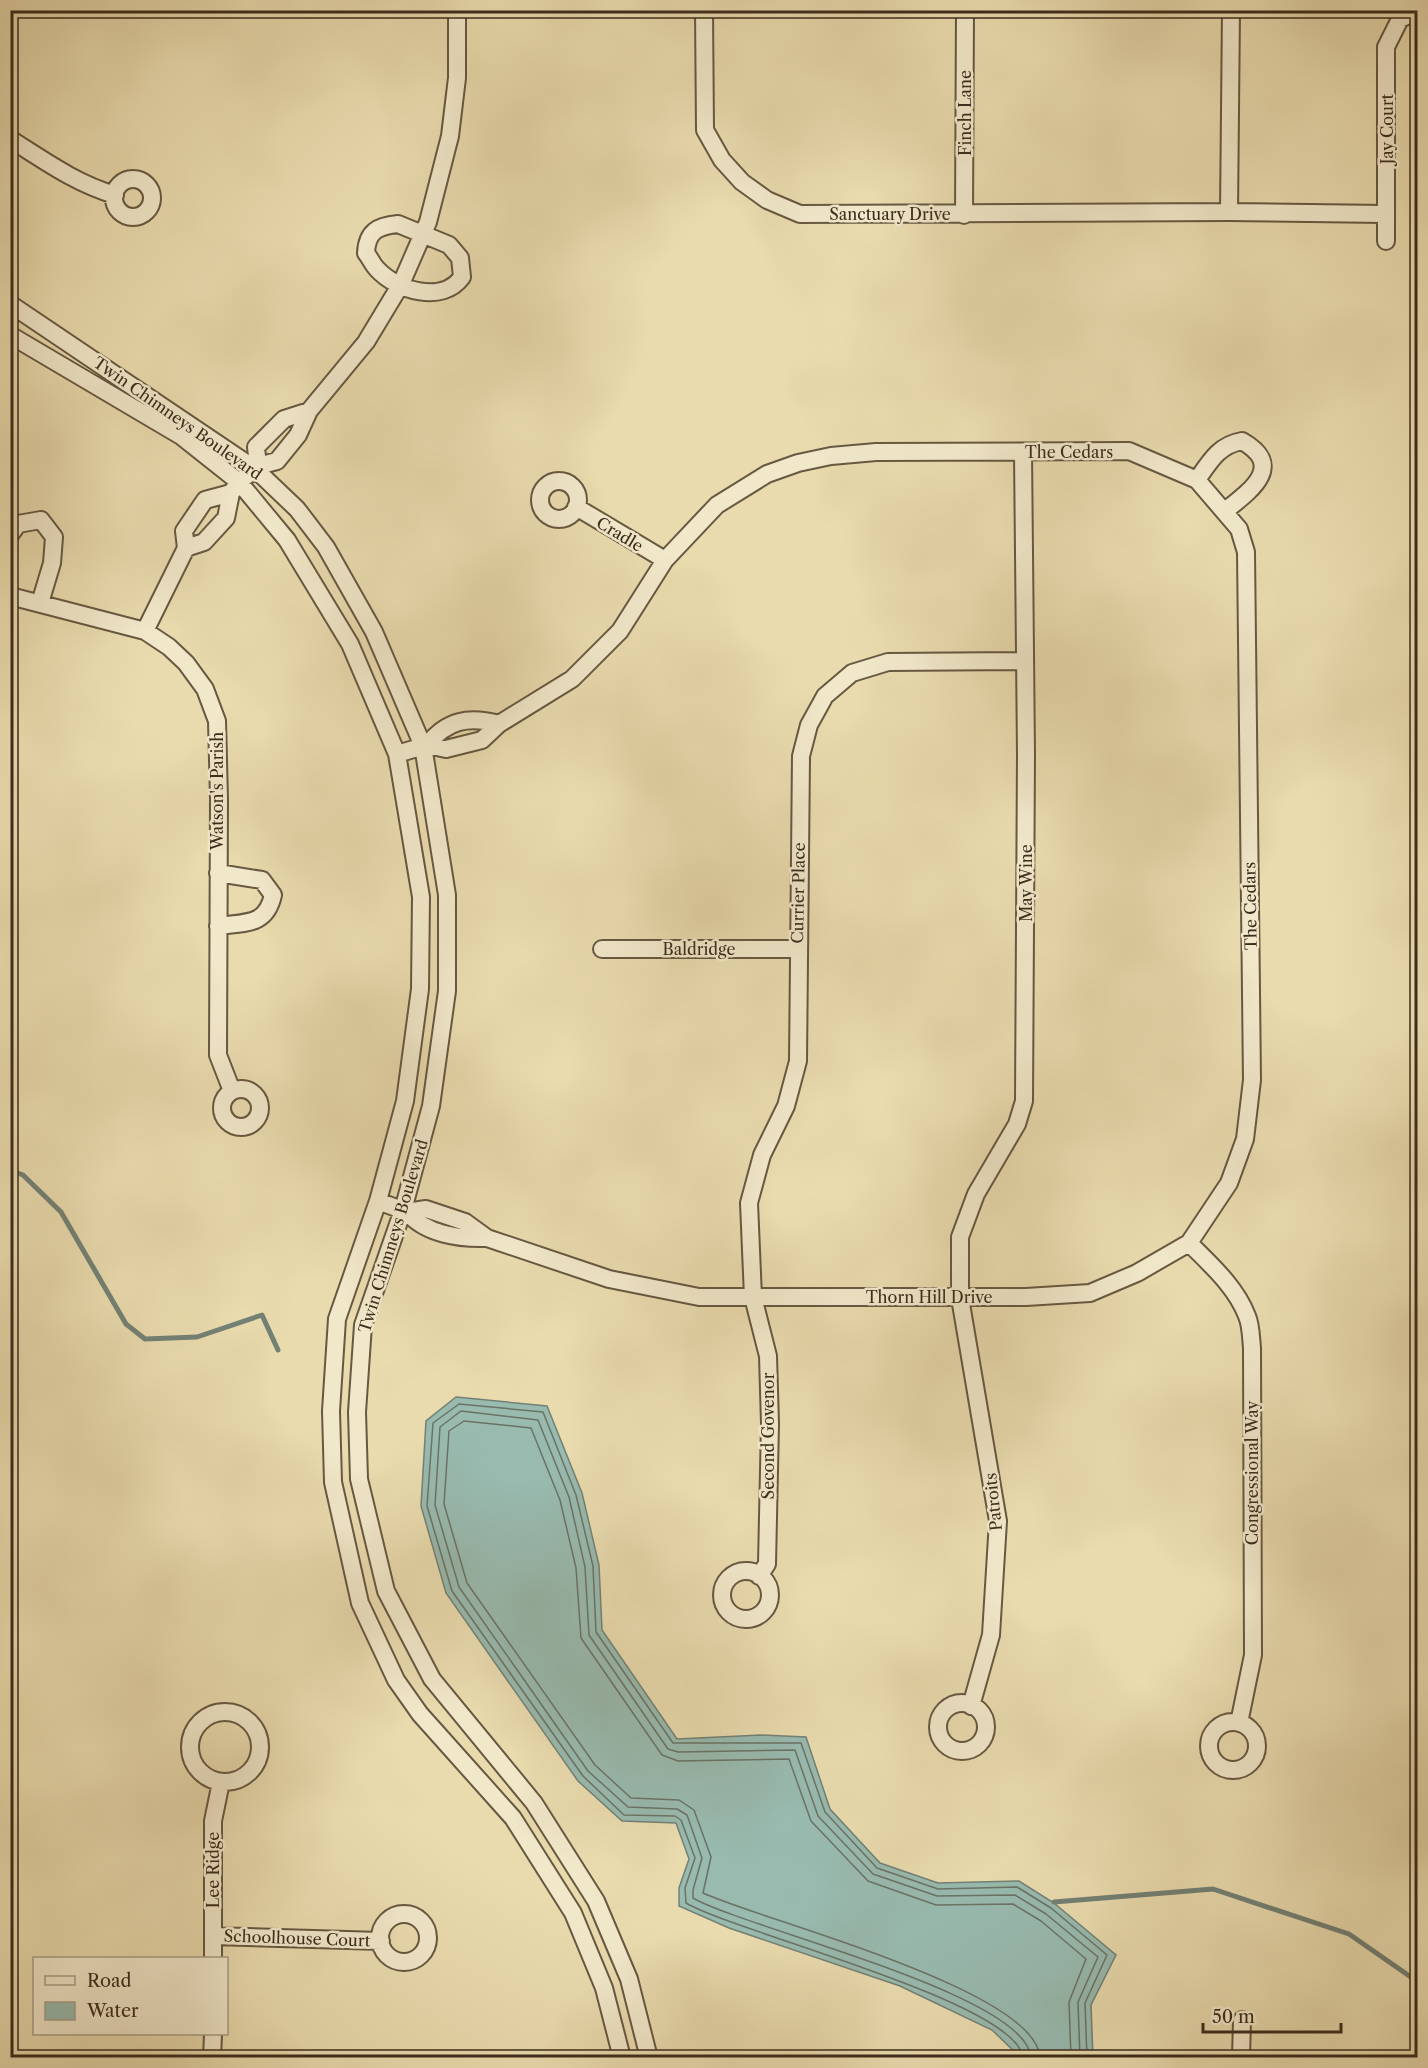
<svg xmlns="http://www.w3.org/2000/svg" width="1428" height="2068" viewBox="0 0 1428 2068" font-family="'Libre Caslon Text',serif">
<style>
.water{fill:#98baaf;stroke:#738175;stroke-width:1.5}
.lines{fill:none;stroke-linecap:round;stroke-linejoin:round}
.shore{stroke:#6a7366;stroke-width:1.5}
.stream{stroke:#738175;stroke-width:5}
.street-casing{stroke:#675841;stroke-width:20}
.street{stroke:#f1e8ca;stroke-width:16}
.labels{text-anchor:middle;dominant-baseline:central;stroke-width:5;stroke-linejoin:round;paint-order:stroke}
.street-label{font-size:16px;fill:#3c2c1d;stroke:#f1e8ca}
</style>
<rect width="100%" height="100%" fill="#e9dbae"/>
<filter id="stains"><feTurbulence type="fractalNoise" baseFrequency=".00333" numOctaves="4"/><feColorMatrix values="0 0 0 0 .2 0 0 0 0 .09 0 0 0 0 .02 0 0 0 .5 -.17"/></filter>
<radialGradient id="worn" r=".72"><stop offset=".6" stop-color="#630" stop-opacity="0"/><stop offset="1" stop-color="#630" stop-opacity=".3"/></radialGradient>
<!-- water -->
<path class="water" d="M456,1397L547,1406L582,1493L599,1565L602,1630L677,1739L761,1735L806,1737L830,1809L880,1863L938,1883L1019,1881L1054,1903L1116,1955L1091,2005L1093,2057H1020L992,2030L900,1986L729,1928L679,1906V1888L689,1859L676,1823L622,1821L578,1781L446,1593L421,1506L426,1421Z"/>
<g class="lines">
<!-- shore -->
<path class="shore" d="M1023,2058C1018,2002 737,1933 686,1903L685,1888L695,1858L681,1820L675,1816L624,1815L583,1776L452,1591L427,1506L433,1423L459,1404L543,1412L576,1495L593,1566L596,1632L673,1743H801L825,1812L877,1868L938,1889L1017,1887L1051,1908L1107,1955L1085,2003L1087,2058
M1031,2058C1028,1994 747,1929 693,1898V1890L702,1858L687,1815L677,1809L628,1807L588,1771L459,1587L435,1505L440,1427L461,1411L538,1420L569,1497L585,1567L589,1635L668,1749L678,1752L795,1750L818,1816L873,1874L937,1896L1015,1895L1046,1914L1098,1957L1078,2002L1080,2058
M1040,2058C1038,1990 761,1920 703,1893L711,1857L694,1810L679,1800L631,1798L595,1765L467,1583L444,1504L449,1431L464,1421L531,1428L560,1500L576,1568L581,1638L662,1755L678,1761L789,1759L811,1821L868,1881L936,1905L1013,1904L1041,1921L1086,1959L1069,2002L1071,2058"/>
<!-- stream -->
<path class="stream" d="M10,1170L23,1175L61,1212L126,1324L145,1339L197,1337L262,1315L278,1350
M1054,1902L1213,1889L1349,1934L1418,1982"/>
<defs>
<path id="street" d="M704,10L705,130L722,160L742,182L767,200L800,214L1229,212L1385,214
M10,139C45,161 75,183 115,195
M114 198a19 19 0 1 1 38 0a19 19 0 1 1-38 0Z
M1229,212L1231,10
M964,215L965,10
M398,224L449,245L460,258L462,277C443,304 397,291 377,269C373,265 370,258 366,253C367,231 378,226 398,224Z
M1386,241V47L1400,19L1418,11
M10,304L255,469L297,509L326,547L374,632L423,746L447,895V991L431,1106L403,1210L363,1325L357,1412L359,1479L386,1591L432,1679L534,1803L596,1901L629,1979L649,2058
M10,335L181,436L239,482L287,540L350,644L397,754L421,897L420,989L405,1101L378,1201L337,1319L331,1411L333,1482L360,1603L396,1680L420,1714L513,1818L573,1913L604,1988L622,2058
M258,466L256,447L284,419L309,411
M1197,480C1210,461 1219,445 1242,441C1286,466 1250,491 1225,511
M540 500a19 19 0 1 1 38 0a19 19 0 1 1-38 0Z
M576,507L665,560
M10,535L18,524L41,520L54,537L52,563L40,603
M186,548L184,531L205,500L231,493
M10,596L145,631L169,647L186,663L205,689L217,721L219,799L218,1055L232,1091
M145,631L186,548L204,542L226,518L231,493L239,482L258,466L277,461L298,435L309,411L366,342L401,284L428,222L450,136L457,78V10
M427,745C447,720 468,716 499,724
M218,873L262,880L273,895C266,926 246,922 218,926
M602,949H797
M222 1108a19 19 0 1 1 38 0a19 19 0 1 1-38 0Z
M378,1201L407,1212L426,1209L465,1222L487,1238L609,1279L699,1297H1026L1090,1293L1137,1273L1189,1243L1229,1183L1245,1139L1252,1080L1246,552L1239,529L1197,480L1129,451L876,452L831,456L798,463L767,474L717,505L665,560L620,631L572,679L499,724L482,740L446,749L427,745L397,754
M407,1212C425,1234 459,1239 487,1238
M1189,1243C1211,1265 1236,1287 1247,1316C1251,1325 1251,1338 1252,1348L1253,1655L1239,1723
M722 1595a24 24 0 1 1 48 0a24 24 0 1 1-48 0Z
M759,1576L767,1564L770,1424L768,1356L753,1297L749,1203L762,1155L786,1106L798,1061L801,756L809,725L825,696L852,673L888,662L1024,661
M938 1727a24 24 0 1 1 48 0a24 24 0 1 1-48 0Z
M971,1706L991,1635L998,1521L960,1298V1237L976,1194L1017,1124L1024,1101L1026,754L1023,452
M190 1747a35 35 0 1 1 70 0a35 35 0 1 1-70 0Z
M1209 1746a24 24 0 1 1 48 0a24 24 0 1 1-48 0Z
M380 1938a24 24 0 1 1 48 0a24 24 0 1 1-48 0Z
M213,1936L381,1941
M213,1958V1821L221,1782
M212,2058L213,2034
M1241,2058L1242,2020"/>
</defs>
<!-- street casing -->
<use href="#street" class="street-casing"/>
<!-- street -->
<use href="#street" class="street"/>
</g>
<g class="labels">
<!-- street labels -->
<g class="street-label">
<text transform="translate(965 113) rotate(-90)">Finch Lane</text>
<text transform="translate(1387 129) rotate(-90)">Jay Court</text>
<text x="890" y="214">Sanctuary Drive</text>
<text transform="translate(178 418) rotate(35)">Twin Chimneys Boulevard</text>
<text x="1069" y="452">The Cedars</text>
<text transform="translate(620 534) rotate(31)">Cradle</text>
<text transform="translate(217 791) rotate(-90)">Watson's Parish</text>
<text transform="translate(1026 883) rotate(-90)">May Wine</text>
<text transform="translate(798 893) rotate(-89)">Currier Place</text>
<text transform="translate(1250 906) rotate(-91)">The Cedars</text>
<text x="699" y="949">Baldridge</text>
<text transform="translate(393 1236) rotate(-73)">Twin Chimneys Boulevard</text>
<text x="929" y="1297">Thorn Hill Drive</text>
<text transform="translate(768 1436) rotate(-90)">Second Govenor</text>
<text transform="translate(1252 1473) rotate(-90)">Congressional Way</text>
<text transform="translate(993 1502) rotate(-96)">Patroits</text>
<text transform="translate(213 1870) rotate(-90)">Lee Ridge</text>
<text transform="translate(297 1938) rotate(2)">Schoolhouse Court</text>
</g>
</g>
<!-- margin -->
<rect width="1428" height="2068" fill="none" stroke="#e9dbae" stroke-width="36"/>
<rect x="12" y="12" width="1404" height="2044" fill="none" stroke="#3c2c1d" stroke-width="3"/>
<rect x="18" y="18" width="1392" height="2032" fill="none" stroke="#3c2c1d" stroke-width="1.5"/>
<!-- legend -->
<rect x="33" y="1957" width="195" height="78" fill="#f1e8ca" stroke="#a99d85" stroke-width="1.5"/>
<rect x="45" y="1976" width="30" height="9" fill="#f1e8ca" stroke="#a99d85" stroke-width="1.5"/>
<text x="87" y="1987" font-size="18" fill="#3c2c1d">Road</text>
<rect x="45" y="2002" width="30" height="18" fill="#98baaf" stroke="#a99d85" stroke-width="1.5"/>
<text x="87" y="2017" font-size="18" fill="#3c2c1d">Water</text>
<!-- scale -->
<path d="M1203 2023v9h138v-9" fill="none" stroke="#3c2c1d" stroke-width="3"/>
<text x="1212" y="2023" font-size="18" fill="#3c2c1d" stroke="#f1e8ca" stroke-width="4.5" paint-order="stroke">50 m</text>
<rect width="100%" height="100%" filter="url(#stains)"/>
<rect width="100%" height="100%" fill="url(#worn)"/>
</svg>
